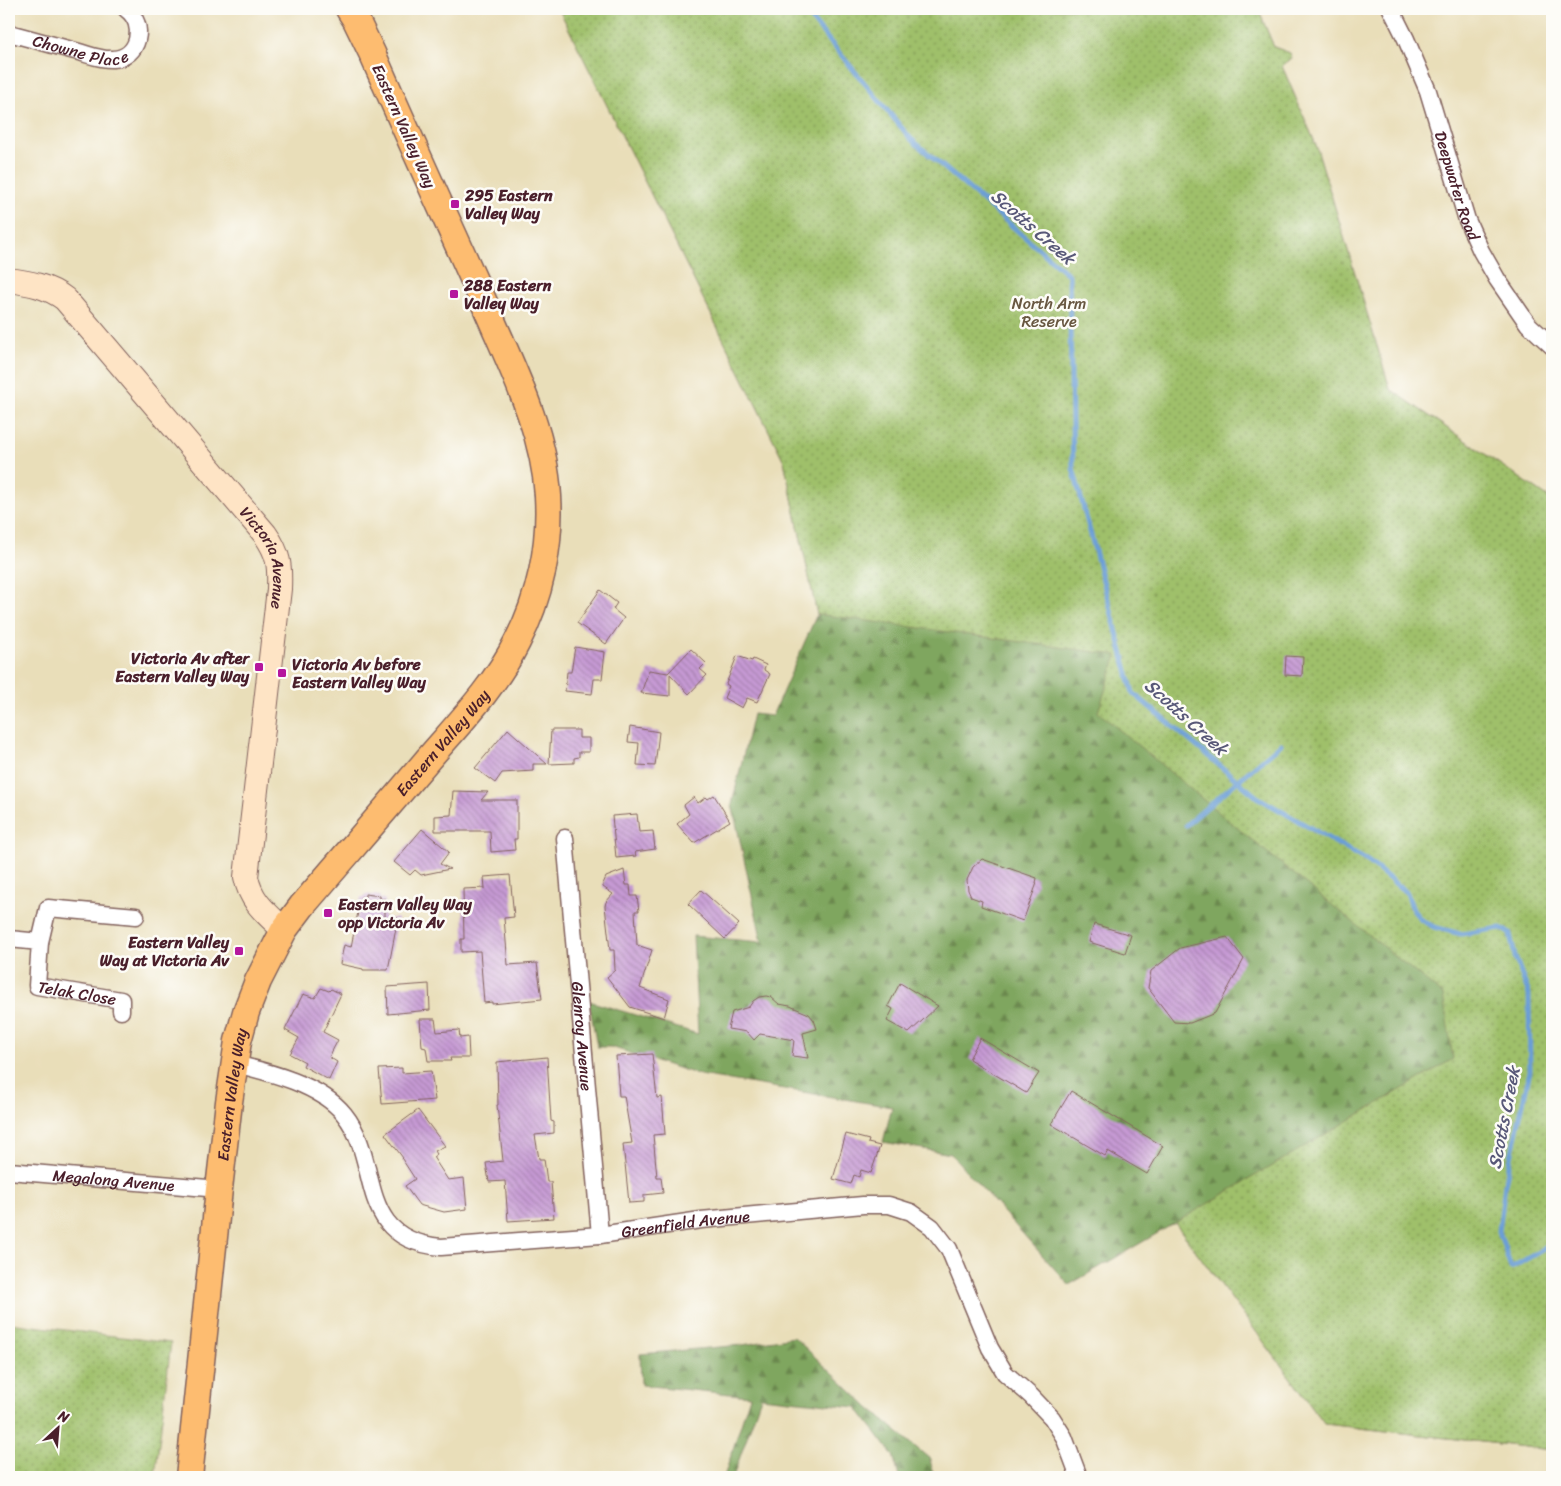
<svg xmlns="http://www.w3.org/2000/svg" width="1561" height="1486" viewBox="0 0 1561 1486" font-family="Sriracha,sans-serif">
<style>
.forest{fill:url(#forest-firs);stroke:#646244}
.park{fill:url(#park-dots);stroke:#74704a}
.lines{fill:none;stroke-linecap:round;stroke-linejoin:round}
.stream{stroke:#6a9ed6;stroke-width:5}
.building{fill:url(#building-back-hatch)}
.street-casing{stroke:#82625d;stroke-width:19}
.secondary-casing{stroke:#82625d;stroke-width:26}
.primary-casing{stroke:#82625d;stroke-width:29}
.street{stroke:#fff;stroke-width:16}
.secondary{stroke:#fee4c5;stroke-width:24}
.primary{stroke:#fdbc6f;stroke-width:26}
.poi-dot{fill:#b5179e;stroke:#fdfcf7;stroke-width:2}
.labels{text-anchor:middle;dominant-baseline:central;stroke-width:5;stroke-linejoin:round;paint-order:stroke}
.street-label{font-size:16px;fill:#4a1f2b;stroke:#fdfcf7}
.poi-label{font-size:16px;font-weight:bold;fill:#4a1f2b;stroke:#fdfcf7;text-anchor:start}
.park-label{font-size:16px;fill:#685741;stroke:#fdfcf7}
.water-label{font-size:18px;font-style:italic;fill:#585878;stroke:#fdfcf7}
</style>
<defs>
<pattern id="forest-firs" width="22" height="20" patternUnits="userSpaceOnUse" patternTransform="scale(1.25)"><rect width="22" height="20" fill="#7fa65e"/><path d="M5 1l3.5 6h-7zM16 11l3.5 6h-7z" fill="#6a874e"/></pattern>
<pattern id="park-dots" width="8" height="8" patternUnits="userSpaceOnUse" patternTransform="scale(1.25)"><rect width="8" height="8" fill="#9fc06a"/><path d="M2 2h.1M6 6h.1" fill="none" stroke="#849b57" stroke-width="1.8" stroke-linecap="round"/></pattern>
<pattern id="building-back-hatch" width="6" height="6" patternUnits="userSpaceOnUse" patternTransform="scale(1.25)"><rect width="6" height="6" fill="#c69ad4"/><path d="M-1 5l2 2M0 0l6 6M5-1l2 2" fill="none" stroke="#a37dac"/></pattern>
</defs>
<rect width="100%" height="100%" fill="#fdfcf7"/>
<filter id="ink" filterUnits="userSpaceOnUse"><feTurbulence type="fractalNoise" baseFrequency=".02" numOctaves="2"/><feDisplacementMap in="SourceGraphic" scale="10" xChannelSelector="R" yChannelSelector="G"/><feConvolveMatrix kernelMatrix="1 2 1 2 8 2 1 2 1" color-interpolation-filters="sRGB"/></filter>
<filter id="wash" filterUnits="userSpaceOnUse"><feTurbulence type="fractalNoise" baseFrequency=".0096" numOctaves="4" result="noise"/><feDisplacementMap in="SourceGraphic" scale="20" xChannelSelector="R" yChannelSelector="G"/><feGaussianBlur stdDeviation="1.12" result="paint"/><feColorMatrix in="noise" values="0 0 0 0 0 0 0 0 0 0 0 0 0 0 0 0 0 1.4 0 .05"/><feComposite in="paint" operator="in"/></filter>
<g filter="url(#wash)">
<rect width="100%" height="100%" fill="#e9deb9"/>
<!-- forest -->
<path class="forest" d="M559,9H1258L1274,47L1290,53L1292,58L1282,66L1316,145L1390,389L1552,500V1450L1325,1424L1175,1223L1069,1285L951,1154L883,1142L892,1107L700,1075L611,1047H597L589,1001L698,1034L693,936L762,942L732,804L753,714L772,716L817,614L784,461Z
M794,1337L869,1408L930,1459L934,1477H899L893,1455L856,1407L761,1397L733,1477H724L750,1396L641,1385L640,1354L742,1345Z"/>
<!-- park -->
<path class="park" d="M559,9H1258L1274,47L1290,53L1292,58L1282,66L1316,145L1390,389L1552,500V1450L1325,1424L1175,1223L1453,1059L1443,995L1247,836L1098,712L1117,655L817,614L784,461Z
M9,1323L171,1343L155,1477H9Z"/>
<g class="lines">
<!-- stream -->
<path class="stream" d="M803,9L911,139L1069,275L1073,468L1133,693L1257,797L1369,862L1407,893L1413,910L1421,920L1434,927L1461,934L1501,928L1510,934L1515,957L1529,994L1530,1071L1505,1184L1499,1231L1511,1268L1552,1244
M1186,825L1281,744"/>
</g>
<g id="blocks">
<!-- building -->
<path class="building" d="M600,590L617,603L613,609L624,618L606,644L577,623Z
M575,647L605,652L602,679H594L592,694L565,691L567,672H571Z
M691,649L706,663L700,669L707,675L689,694L670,674V696L641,693L649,670L668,673Z
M737,656L752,661L753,659L766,665L764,670L770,674L757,702L747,698L742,708L724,698L729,686L726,684Z
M1286,656L1303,657L1302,676L1285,675Z
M630,727L659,732L655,766L637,765L639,743L628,742Z
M508,729L547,764H533V771L502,773L495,783L475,768Z
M551,730H579V738H589V752H579V757L574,758V763L549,764Z
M453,791L488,792L481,800H517V839H514L515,850L491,852L490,831H435V816L451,815Z
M714,795L730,821L694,843L677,824L689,814L684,805L694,797L698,803L706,797L708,799Z
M637,814L639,832L653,831L655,849L635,852L636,856L616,858L612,816Z
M422,829L449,852L440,864L450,869L421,875L415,870L410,875L394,862Z
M982,859L1037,878L1036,883H1037L1023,921L981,906L982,901L971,897L968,890L967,880L973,867Z
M624,870L626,885H630L631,896H637L639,911H635L637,945L652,950L640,988L669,999L664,1018L630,1007L607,977L615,970L614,950H610L605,906L606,902L613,894L603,887V884L606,877Z
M510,875L514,917L504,918L508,965L537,963L542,999L492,1004V1002L484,1003L480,951L461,952V939H464L463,889L485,888L484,877Z
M701,890L739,924L725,939L688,904Z
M365,894L380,896V899H385V919L398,918L388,970H363V969L340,964L344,945L351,947L361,897H365Z
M1094,924L1131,935L1125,953L1089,942Z
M1227,937L1244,959L1215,1013L1190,1023L1174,1022L1148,988L1151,971L1180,948Z
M900,983L938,1006L909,1033L887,1021L893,1009L888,1006Z
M429,984L430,1010L388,1014L387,987Z
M321,988L329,991L331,989L341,994L323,1032L338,1040L329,1057L337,1062L329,1080L303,1066L305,1062L290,1054L299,1038L285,1030L303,994L315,998Z
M766,996L771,997L779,1004L790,1006L809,1014L814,1020L817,1029L803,1033L808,1058L792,1056L794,1040L760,1034L754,1040L747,1032L728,1029L732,1012L749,1007L753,1001L759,997Z
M420,1019H435L437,1032L459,1030L460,1038L468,1037L469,1058H450L451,1061H428L426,1048L422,1047Z
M980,1038L1039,1073L1026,1093L969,1059Z
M652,1054L657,1098L662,1097L665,1134L653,1135L657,1177H661L663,1193L644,1195V1202L629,1203L623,1144L632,1143L624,1096H619L616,1056Z
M547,1057L551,1121L554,1122V1133L535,1135L539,1159H544L547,1182H551L554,1218L508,1221L505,1181L489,1182L486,1163L503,1161L497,1105H498L497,1062Z
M402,1068V1073L431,1071L435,1100L382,1104L379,1069Z
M1071,1091L1163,1146L1147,1174L1108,1151L1105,1156L1051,1124Z
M418,1110L445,1146L435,1151L437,1154L433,1157L448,1180L464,1178L467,1209L444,1212L419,1205L405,1186L415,1179L402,1159L403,1158L385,1134Z
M846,1134L869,1140L868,1143L880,1146L871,1173L861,1170L859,1177L854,1175L851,1184L833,1179Z"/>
</g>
</g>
<g filter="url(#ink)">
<use href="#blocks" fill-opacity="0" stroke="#82625d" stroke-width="1"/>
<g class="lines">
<defs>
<g id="street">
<path id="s1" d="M1391,9L1406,39L1428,91L1467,220L1481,251L1497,279L1528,324L1552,346"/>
<path id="s2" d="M9,33C32,39 56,46 79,52C90,55 102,60 113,59C139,58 147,24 126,9"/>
<path id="s3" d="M565,838L600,1235"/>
<path id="s4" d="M9,939L40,942L37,986L121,1000V1011"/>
<path d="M40,942L48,908L136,916"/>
<path id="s5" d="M235,1064C269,1072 321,1085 344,1114C383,1162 353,1239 441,1247L600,1235L701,1220L863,1205H889L911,1212L932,1227L949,1249L990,1348L1005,1373L1031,1396L1052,1418L1064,1437L1079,1477"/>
<path id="s6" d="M9,1171L219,1189"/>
</g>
<g id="secondary">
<path id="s7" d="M9,280C30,283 48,286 65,299L265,534C279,554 280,565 279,589L246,877C251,902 266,913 284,930"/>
</g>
<g id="primary">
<path id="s8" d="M189,1477L219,1189L229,1102L238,1041L246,1012L258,981L284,930L302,906C344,857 387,808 429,758C461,721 495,686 517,642C540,598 551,545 548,496C544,429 512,368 486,307C448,222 409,138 372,53L356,20L349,9"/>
</g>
</defs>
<!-- street casing -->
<use href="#street" class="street-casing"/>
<!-- secondary casing -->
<use href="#secondary" class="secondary-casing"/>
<!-- primary casing -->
<use href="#primary" class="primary-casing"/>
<!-- street -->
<use href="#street" class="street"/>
<!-- secondary -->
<use href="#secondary" class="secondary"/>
<!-- primary -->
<use href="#primary" class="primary"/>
</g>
</g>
<!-- markers -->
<g class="poi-dot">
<rect x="450" y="199" width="10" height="10" rx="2.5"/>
<rect x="449" y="289" width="10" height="10" rx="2.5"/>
<rect x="254" y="662" width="10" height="10" rx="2.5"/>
<rect x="277" y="668" width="10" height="10" rx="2.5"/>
<rect x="323" y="908" width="10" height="10" rx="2.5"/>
<rect x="234" y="946" width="10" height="10" rx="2.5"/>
</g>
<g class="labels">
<!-- street labels -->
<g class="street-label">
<text stroke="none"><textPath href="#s2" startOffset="74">Chowne Place</textPath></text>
<text transform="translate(404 126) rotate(66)">Eastern Valley Way</text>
<text stroke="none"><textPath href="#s1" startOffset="189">Deepwater Road</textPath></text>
<text stroke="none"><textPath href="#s7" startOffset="391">Victoria Avenue</textPath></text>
<text stroke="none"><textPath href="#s8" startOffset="805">Eastern Valley Way</textPath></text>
<text stroke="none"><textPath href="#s4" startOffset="116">Telak Close</textPath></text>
<text stroke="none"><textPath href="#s3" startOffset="199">Glenroy Avenue</textPath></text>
<text stroke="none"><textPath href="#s8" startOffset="385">Eastern Valley Way</textPath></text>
<text stroke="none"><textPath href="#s6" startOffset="105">Megalong Avenue</textPath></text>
<text stroke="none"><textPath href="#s5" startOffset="546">Greenfield Avenue</textPath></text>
</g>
<!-- poi labels -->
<g class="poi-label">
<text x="465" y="195">295 Eastern<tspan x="465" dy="18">Valley Way</tspan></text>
<text x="464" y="285">288 Eastern<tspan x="464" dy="18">Valley Way</tspan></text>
<text x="249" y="658" text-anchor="end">Victoria Av after<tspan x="249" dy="18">Eastern Valley Way</tspan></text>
<text x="292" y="664">Victoria Av before<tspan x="292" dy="18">Eastern Valley Way</tspan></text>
<text x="338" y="904">Eastern Valley Way<tspan x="338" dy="18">opp Victoria Av</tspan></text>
<text x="229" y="942" text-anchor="end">Eastern Valley<tspan x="229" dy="18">Way at Victoria Av</tspan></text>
</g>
<!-- park labels -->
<g class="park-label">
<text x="1049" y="303">North Arm<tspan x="1049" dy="18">Reserve</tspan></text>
</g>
<!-- water labels -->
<g class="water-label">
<text transform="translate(1033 227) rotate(41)">Scotts Creek</text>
<text transform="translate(1186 717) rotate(42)">Scotts Creek</text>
<text transform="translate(1504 1118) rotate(-79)">Scotts Creek</text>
</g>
</g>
<!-- margin -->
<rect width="1561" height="1486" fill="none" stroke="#fdfcf7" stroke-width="30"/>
<!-- north arrow -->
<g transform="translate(58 1428) rotate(26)" stroke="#fdfcf7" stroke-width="4" paint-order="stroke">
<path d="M0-4L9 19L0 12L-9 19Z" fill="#4a1f2b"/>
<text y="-8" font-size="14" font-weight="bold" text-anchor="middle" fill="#4a1f2b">N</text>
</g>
</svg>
